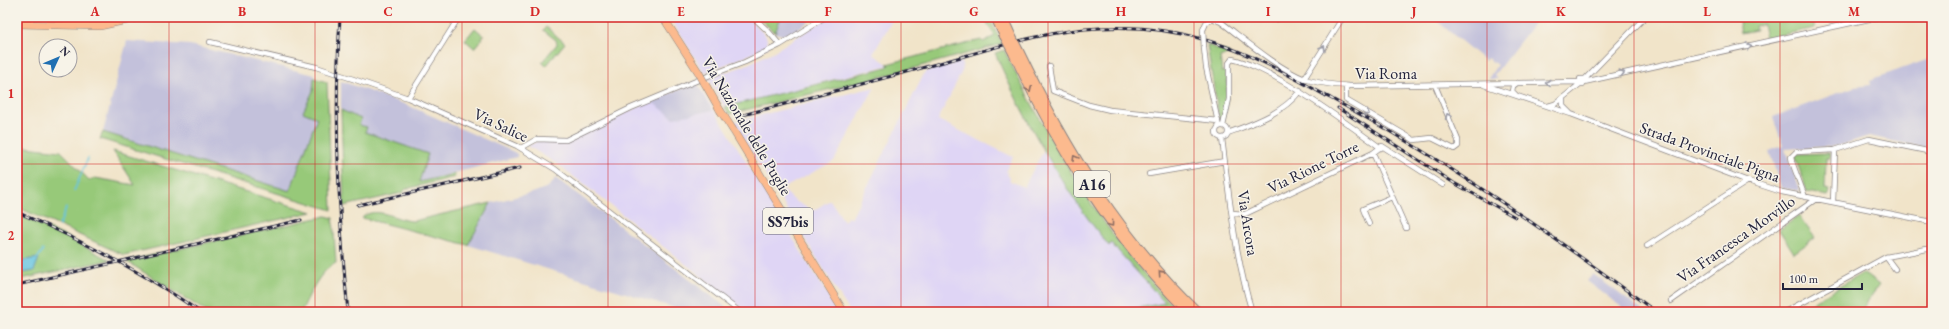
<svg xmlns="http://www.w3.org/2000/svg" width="1949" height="329" viewBox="0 0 1949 329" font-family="'EB Garamond',serif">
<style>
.built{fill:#dfd5f5}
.industrial{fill:#c3c1db}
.green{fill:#97c979;stroke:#5c765a}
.water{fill:#63c4e1;stroke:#42738e}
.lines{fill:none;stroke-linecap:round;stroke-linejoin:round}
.stream{stroke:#63c4e1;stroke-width:1.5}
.minor-casing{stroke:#8a8382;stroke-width:6}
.primary-casing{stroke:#8a8382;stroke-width:8}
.motorway-casing{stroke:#8a8382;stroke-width:10}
.minor{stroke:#fff;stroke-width:4.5}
.primary{stroke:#fcba8e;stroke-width:7}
.motorway{stroke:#fcba8e;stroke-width:8}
.rail-casing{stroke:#22223b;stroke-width:3}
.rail{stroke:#f7f3e8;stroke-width:1.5;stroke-dasharray:4.5;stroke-linecap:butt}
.minor-bridge-casing{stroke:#8a8382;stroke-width:6;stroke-linecap:butt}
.primary-bridge-casing{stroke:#8a8382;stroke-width:8;stroke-linecap:butt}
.motorway-bridge-casing{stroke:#8a8382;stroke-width:10;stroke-linecap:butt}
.minor-bridge{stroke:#fff;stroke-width:4.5}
.primary-bridge{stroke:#fcba8e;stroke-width:7}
.motorway-bridge{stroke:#fcba8e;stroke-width:8}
.oneway{stroke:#9c9ca7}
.oneway2{stroke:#8f6e64}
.grid{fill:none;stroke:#d62828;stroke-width:1;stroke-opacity:0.55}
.labels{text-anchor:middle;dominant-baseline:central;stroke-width:3;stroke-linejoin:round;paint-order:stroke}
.shield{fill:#f7f3e8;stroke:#62616f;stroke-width:1}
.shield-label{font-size:15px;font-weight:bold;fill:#22223b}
.street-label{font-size:16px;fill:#22223b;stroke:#f7f3e8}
.neatline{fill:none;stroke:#d62828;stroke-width:1.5}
.grid-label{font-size:13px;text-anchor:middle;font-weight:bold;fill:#d62828}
</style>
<rect width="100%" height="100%" fill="#f7f3e8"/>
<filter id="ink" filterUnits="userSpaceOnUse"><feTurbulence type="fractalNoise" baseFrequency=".025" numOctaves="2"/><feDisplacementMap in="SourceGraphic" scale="8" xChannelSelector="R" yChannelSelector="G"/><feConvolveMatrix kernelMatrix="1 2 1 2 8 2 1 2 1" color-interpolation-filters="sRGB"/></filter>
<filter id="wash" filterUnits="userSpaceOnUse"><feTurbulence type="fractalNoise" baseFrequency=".012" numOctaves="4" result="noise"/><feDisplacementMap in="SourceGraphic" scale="16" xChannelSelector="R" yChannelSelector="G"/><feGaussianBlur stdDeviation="0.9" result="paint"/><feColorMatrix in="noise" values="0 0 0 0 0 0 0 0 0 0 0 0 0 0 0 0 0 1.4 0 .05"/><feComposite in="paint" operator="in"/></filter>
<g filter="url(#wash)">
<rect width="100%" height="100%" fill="#f1e4c9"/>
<!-- built -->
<path class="built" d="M670,17H747L766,36L769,47L704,73Z
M829,17H894L873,54L889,65L725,107L708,78L744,66L773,52Z
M961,62L963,69L938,120L1013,157L1006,170L1010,181L1024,187L1044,150L1068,190L1110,245L1111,243L1166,303L1115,312H850L733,122L875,87L834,161L782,189L795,201L813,211L830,200L844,221L848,217L851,219L925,72Z
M696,82L723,124L838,312H747L559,165L528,146L538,141H567L632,110Z"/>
<!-- industrial -->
<path class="industrial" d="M781,17H816L786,36L775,33Z
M1432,17H1539L1494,75L1498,79H1488L1497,65L1487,58L1485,61Z
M127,41L190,45L315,75L313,91L303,112L317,117L290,192L103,132Z
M1932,58V149L1869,136L1838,146L1785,149L1800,191L1781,188L1769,151L1783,146L1773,117L1854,87L1871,85L1870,80Z
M341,81L407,105L514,152L517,154V157L419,182L428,154L365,132L359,125L361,119L341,110Z
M696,83L713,110L674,118L652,102Z
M555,178L595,207L732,312L685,311L468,245L491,203L535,192L548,187L553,182Z
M1593,274L1644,312H1628L1587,281Z"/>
<!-- green -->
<path class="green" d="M758,17H781L775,33Z
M983,17H989L1002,44L888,75L729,114L725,107L887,67L889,65L887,64L981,40L983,42L995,36Z
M1742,17H1812L1815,28L1766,38L1763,24L1755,26L1756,30L1741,33L1739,23Z
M546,27L565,43L546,66L542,62L557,44L556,40L543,30Z
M475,28L484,36L474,48L465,40Z
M1207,45L1230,53L1220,57L1222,72L1227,71V105L1222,120L1219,119Z
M1004,50C1053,147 1103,235 1179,312H1115L1165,303L1111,243L1109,246C1062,188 1025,121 995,53Z
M314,78L327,82L332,210L100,139L103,132L290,191L317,118L303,112L313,91Z
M341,110L361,119L359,125L367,127L365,132L428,154L419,182L454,174L455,177L406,189L402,193L344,206Z
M17,146L61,151L89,180L95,178L135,185L113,151L312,212L124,255L17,207Z
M1829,153L1830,158H1826L1825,189L1830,190L1829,195L1828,196L1807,192L1795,156L1798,154Z
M491,203L468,245L362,218C375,204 398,221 413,221Z
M17,214L67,237L109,260L17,280Z
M326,216L333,218L336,263C319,271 309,296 301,312H207L126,261Z
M1799,216L1815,238L1794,253L1779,230Z
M1863,273L1879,285L1860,312H1796Z"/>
<!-- water -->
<path class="water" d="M39,258L34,271L17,274V261Z"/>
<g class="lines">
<!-- stream -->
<path class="stream" d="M74,191L88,158
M59,226L66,208
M37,259L43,250"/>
</g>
</g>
<g filter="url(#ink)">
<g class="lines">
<defs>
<path id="minor" d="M753,17L768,31L780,45
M1273,17L1277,19L1278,17
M1212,18L1221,22C1245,40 1277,68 1305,79C1320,84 1335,85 1350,86L1579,82
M1203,30L1206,23L1212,18
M210,42L316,67L353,79L408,98L517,146L555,169L740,312
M1204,48L1206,67L1219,127
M1049,66L1053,91L1089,105L1110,110L1218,121
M1304,79L1343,17
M1584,80L1645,17
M1584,82L1878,17
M1484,85L1571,114L1748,181L1782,192L1932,222
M1346,86V100L1414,140L1432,138L1454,149L1458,146V140L1435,85
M1516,95L1512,91L1513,86L1517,83
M408,98L459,17
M1563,98V106L1570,113
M1548,106L1555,104L1580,84H1583L1584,79H1580V83
M1223,126L1229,99V63L1232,59C1250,63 1266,72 1282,81C1317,101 1349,125 1381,148
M1216 132a6 6 0 1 1 12 0a6 6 0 1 1-12 0Z
M1228,133C1254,123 1282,114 1300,91
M1222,138C1229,196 1235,256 1252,312
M521,148L537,139L566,140L631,108L708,76L745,62L780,45L825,17
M1373,153L1406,228
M1149,174L1225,161
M1805,197L1792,162L1791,157L1796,152L1835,150L1869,139L1932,152
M1833,202L1835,150
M1232,213L1245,214L1373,153L1382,146L1443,185
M1369,224L1363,209L1392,197
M1647,246L1748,181
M1886,257L1895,269
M1671,301L1816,199
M1785,312L1886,257L1932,248"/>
<path id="primary" d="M663,17L699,73
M17,24L100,26L141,17
M704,82L720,110
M733,130L844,312"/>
<path id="motorway" d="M995,17L1004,36
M1003,17L1011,35
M1019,51C1066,149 1119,236 1198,312
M1013,53C1058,149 1112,237 1188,312"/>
</defs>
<!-- minor casing -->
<use href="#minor" class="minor-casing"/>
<!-- primary casing -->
<use href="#primary" class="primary-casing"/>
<!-- motorway casing -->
<use href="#motorway" class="motorway-casing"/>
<!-- minor -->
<use href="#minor" class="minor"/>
<!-- primary -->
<use href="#primary" class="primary"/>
<!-- motorway -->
<use href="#motorway" class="motorway"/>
<defs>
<path id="rail" d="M340,17C334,115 338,214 348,312
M1338,108L1454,183L1515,217
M743,115C811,97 879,80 947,61C997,47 1048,30 1100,28C1137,26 1174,30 1209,41C1253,54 1292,77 1332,99C1446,160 1552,235 1656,312
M358,205L520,168
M17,212C81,240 143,272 200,312
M17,285L301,220"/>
</defs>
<!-- rail casing -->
<use href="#rail" class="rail-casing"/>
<!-- rail -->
<use href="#rail" class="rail"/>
<defs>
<path id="minor-bridge" d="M1203,30L1204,48"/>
<path id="primary-bridge" d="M699,73L704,82
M720,110L733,130"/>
<path id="motorway-bridge" d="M1011,35L1019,51
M1004,36L1013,53"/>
</defs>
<!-- minor-bridge casing -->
<use href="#minor-bridge" class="minor-bridge-casing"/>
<!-- primary-bridge casing -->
<use href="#primary-bridge" class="primary-bridge-casing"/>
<!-- motorway-bridge casing -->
<use href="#motorway-bridge" class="motorway-bridge-casing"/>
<!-- minor-bridge -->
<use href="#minor-bridge" class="minor-bridge"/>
<!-- primary-bridge -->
<use href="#primary-bridge" class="primary-bridge"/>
<!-- motorway-bridge -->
<use href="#motorway-bridge" class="motorway-bridge"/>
</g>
<!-- one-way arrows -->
<defs><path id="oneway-chevron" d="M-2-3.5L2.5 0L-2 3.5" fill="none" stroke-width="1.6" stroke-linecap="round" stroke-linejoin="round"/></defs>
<g class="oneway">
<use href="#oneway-chevron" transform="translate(1749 46) rotate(-12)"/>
<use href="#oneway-chevron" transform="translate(1323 48) rotate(-58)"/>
<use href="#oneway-chevron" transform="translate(1622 73) rotate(-14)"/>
<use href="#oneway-chevron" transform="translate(1548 83) rotate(179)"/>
<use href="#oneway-chevron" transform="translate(1367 113) rotate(32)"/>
<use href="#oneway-chevron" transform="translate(1448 116) rotate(-113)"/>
</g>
<g class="oneway2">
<use href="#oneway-chevron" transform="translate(1029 89) rotate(65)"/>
<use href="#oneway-chevron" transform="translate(1075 158) rotate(-121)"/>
<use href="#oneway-chevron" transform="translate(1111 224) rotate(53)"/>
<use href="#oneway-chevron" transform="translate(1161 273) rotate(-132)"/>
</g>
</g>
<!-- grid -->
<path class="grid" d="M169,17V312M315,17V312M462,17V312M608,17V312M755,17V312M901,17V312M1048,17V312M1194,17V312M1341,17V312M1487,17V312M1634,17V312M1780,17V312M17,164H1932"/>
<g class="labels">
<!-- shield labels -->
<g class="shield">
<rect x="1074" y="171" width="36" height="26" rx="3"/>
<rect x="763" y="208" width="50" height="26" rx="3"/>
</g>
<g class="shield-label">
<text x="1092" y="184">A16</text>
<text x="788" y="221">SS7bis</text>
</g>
<!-- street labels -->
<g class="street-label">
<text x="1386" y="73">Via Roma</text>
<text transform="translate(501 125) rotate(25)">Via Salice</text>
<text transform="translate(747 126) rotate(59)">Via Nazionale delle Puglie</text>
<text transform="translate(1710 152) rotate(20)">Strada Provinciale Pigna</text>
<text transform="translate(1313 167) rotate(-26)">Via Rione Torre</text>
<text transform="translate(1248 223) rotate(81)">Via Arcora</text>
<text transform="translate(1736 239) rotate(-35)">Via Francesca Morvillo</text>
</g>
</g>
<!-- margin -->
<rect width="1949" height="329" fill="none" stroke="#f7f3e8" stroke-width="44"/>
<!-- north arrow -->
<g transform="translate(58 58) rotate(46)"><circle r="19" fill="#f7f3e8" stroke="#a29fa3"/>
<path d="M0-3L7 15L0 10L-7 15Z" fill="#1f6fb2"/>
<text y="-6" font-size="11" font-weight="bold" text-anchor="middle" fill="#22223b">N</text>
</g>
<!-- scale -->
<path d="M1783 283v6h79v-6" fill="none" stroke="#22223b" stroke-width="2"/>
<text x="1789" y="283" font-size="12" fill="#22223b" stroke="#f7f3e8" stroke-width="3" paint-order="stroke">100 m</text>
<rect x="22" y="22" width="1905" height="285" class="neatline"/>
<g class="grid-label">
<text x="95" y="16">A</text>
<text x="242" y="16">B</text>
<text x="388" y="16">C</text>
<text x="535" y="16">D</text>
<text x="681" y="16">E</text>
<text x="828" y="16">F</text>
<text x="974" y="16">G</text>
<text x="1121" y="16">H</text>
<text x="1268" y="16">I</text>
<text x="1414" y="16">J</text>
<text x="1561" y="16">K</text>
<text x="1707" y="16">L</text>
<text x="1854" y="16">M</text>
<text x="11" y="98">1</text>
<text x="11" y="240">2</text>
</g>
</svg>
